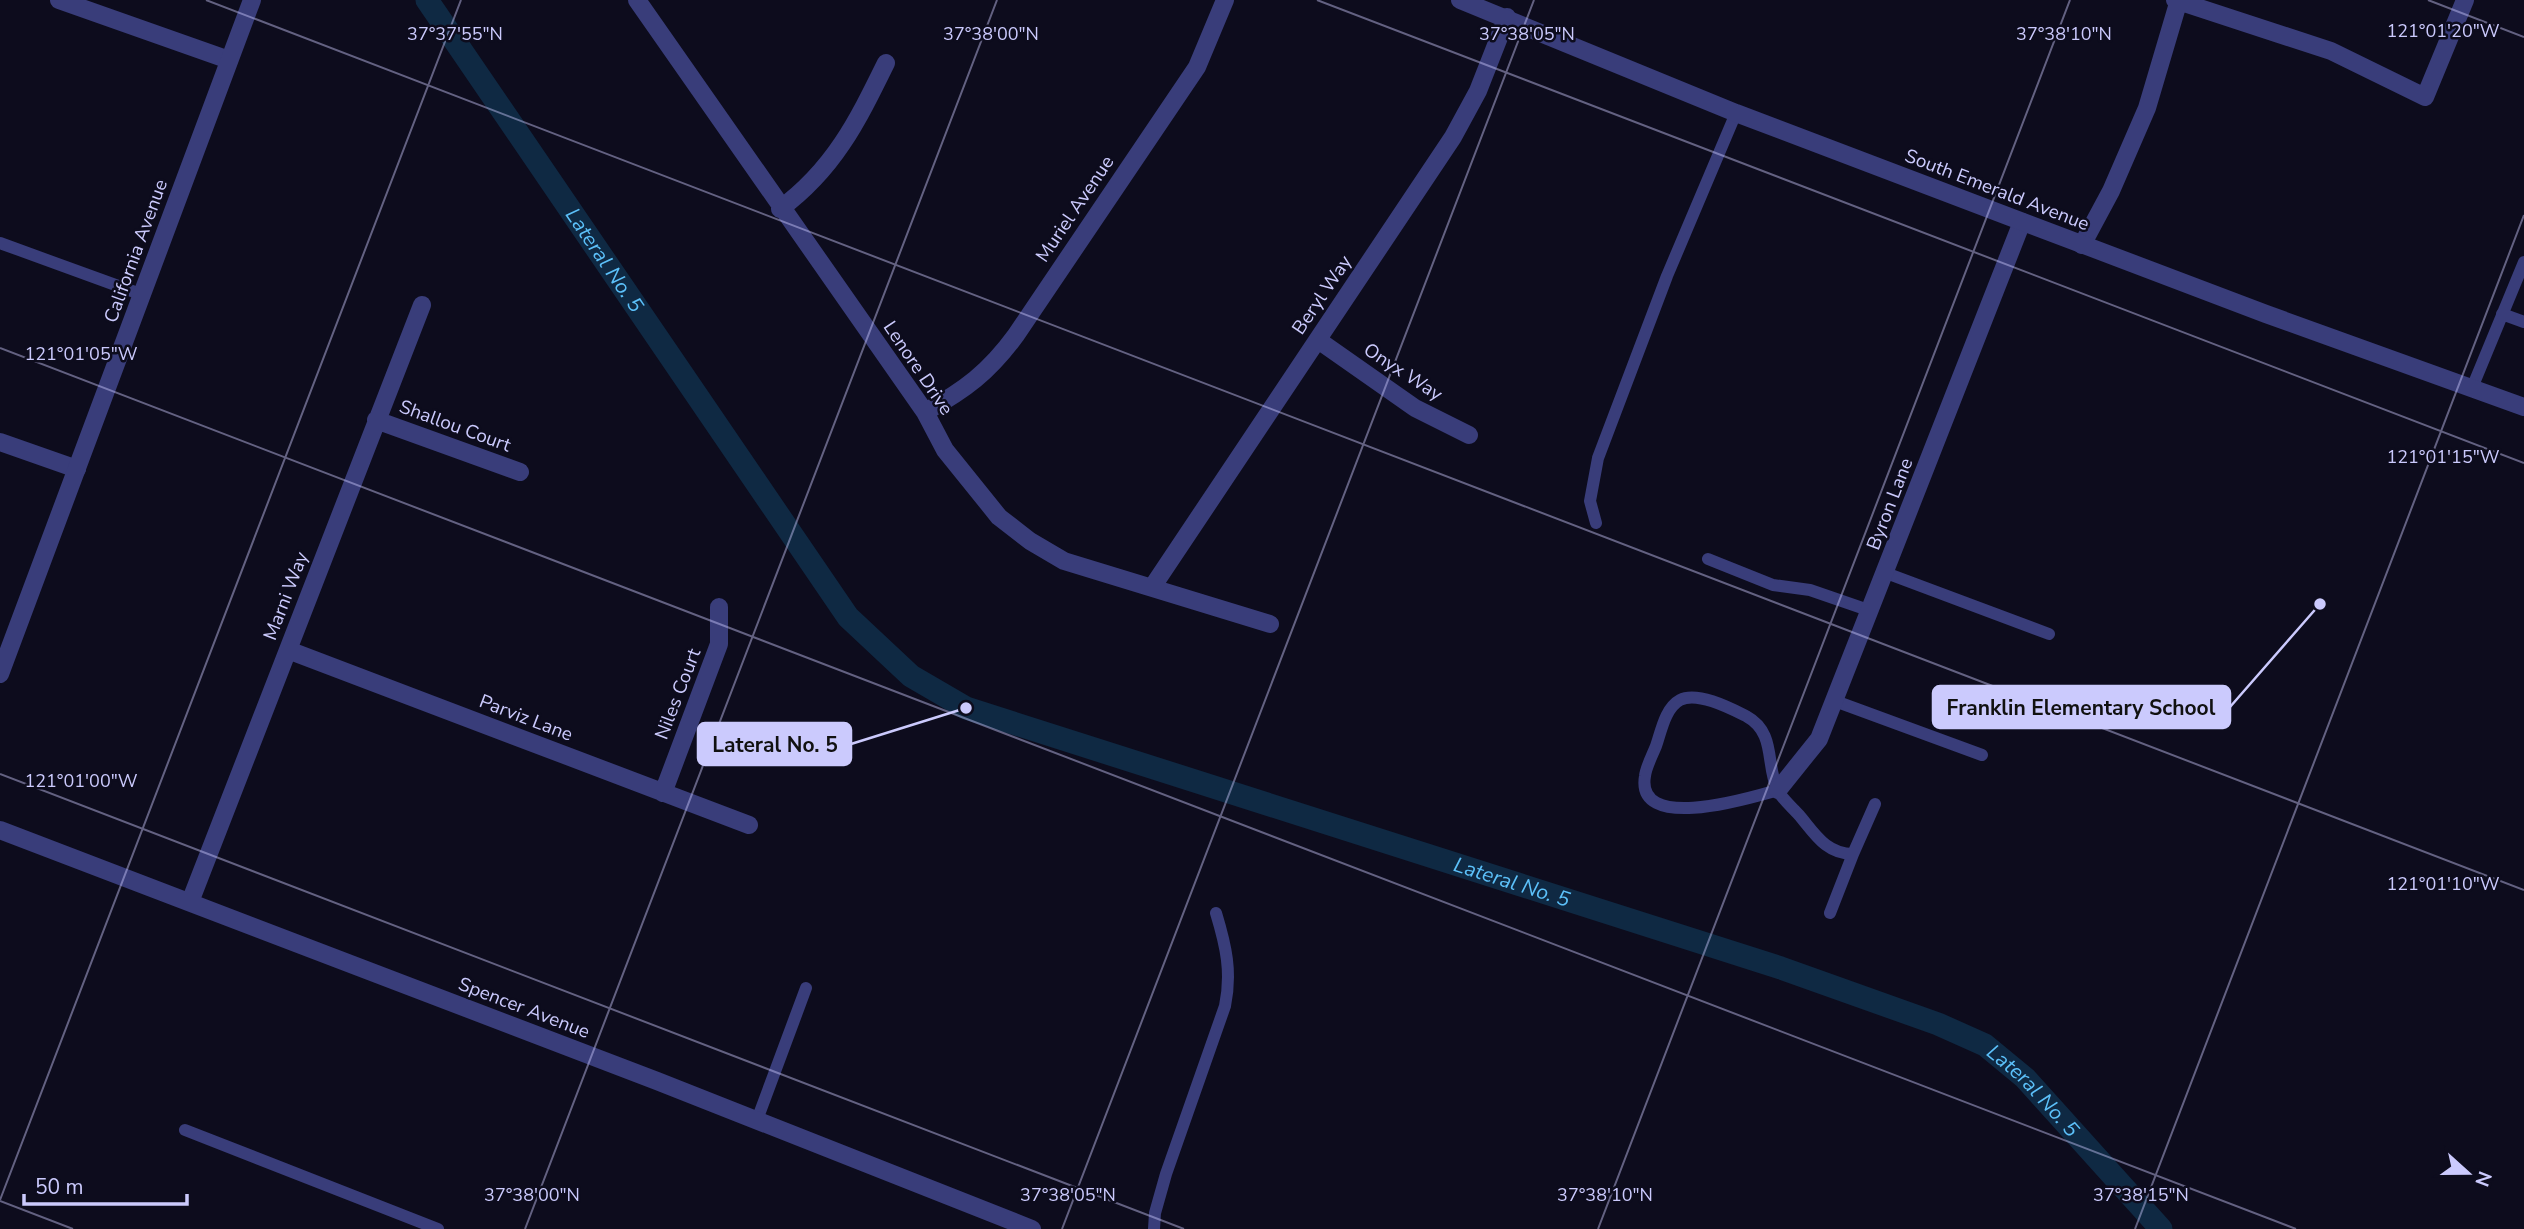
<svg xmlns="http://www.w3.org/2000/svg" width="2524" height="1229" viewBox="0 0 2524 1229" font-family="'Nunito Sans',sans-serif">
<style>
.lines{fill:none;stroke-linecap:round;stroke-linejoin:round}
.canal{stroke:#0f2943;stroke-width:23}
.service{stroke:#393d7a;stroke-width:12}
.minor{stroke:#393d7a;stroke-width:18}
.tertiary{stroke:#393d7a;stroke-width:18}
.ticks{fill:none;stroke:#cbcafd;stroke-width:2;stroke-opacity:0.45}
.labels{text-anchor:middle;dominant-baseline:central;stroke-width:5;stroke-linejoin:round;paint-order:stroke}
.street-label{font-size:19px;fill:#cbcafd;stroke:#0d0c1d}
.water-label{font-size:21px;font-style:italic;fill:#5cc0f9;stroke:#0d0c1d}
.ticks-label{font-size:18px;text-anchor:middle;fill:#cbcafd;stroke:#0d0c1d;stroke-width:5;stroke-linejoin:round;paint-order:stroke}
.leader{fill:none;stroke:#cbcafd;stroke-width:2.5}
.callout-dot{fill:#cbcafd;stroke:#0d0c1d;stroke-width:2.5}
.callout{fill:#cbcafd;stroke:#cbcafd;stroke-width:2.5}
.callout-label{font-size:21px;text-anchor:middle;font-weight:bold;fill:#111}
</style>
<rect width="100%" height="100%" fill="#0d0c1d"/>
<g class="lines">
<!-- canal -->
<path class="canal" id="s1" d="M427,0L848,617L911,676L966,708L1781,968L1938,1024L1985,1045L2025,1078L2161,1229"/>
<!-- service -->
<path class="service" d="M0,243L143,295
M2502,314L2524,322
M2472,388L2524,262
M1596,523L1590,501L1598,458L1667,276L1736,113
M1708,559L1773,585L1810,590L1871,611
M1886,573L2049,634
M1835,701L1982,755
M1778,790C1753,797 1635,834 1645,776C1646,767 1652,756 1656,746C1661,732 1665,708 1680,700C1697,691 1730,708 1746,716C1777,733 1765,765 1778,791C1783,800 1793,808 1799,815C1815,834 1826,854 1853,854L1875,804
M1830,913L1853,854
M757,1120L806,988
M185,1130L438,1229
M1154,1229L1155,1213L1166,1174L1225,1006C1232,972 1226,946 1216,913"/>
<!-- minor -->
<path class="minor" d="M59,0L229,60
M637,0L925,412L945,450L999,517L1030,541L1064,561L1270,624
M2175,0L2331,51L2425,97L2465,0
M780,209C834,169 857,122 886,63
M2082,245L2111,191L2147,108L2179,0
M1318,340L1415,408L1469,435
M925,412C965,390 989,372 1016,335L1197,67L1225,0
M376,420L520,472
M0,442L77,469
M1153,586L1453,137L1478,91L1507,17
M288,650L749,825
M1778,790L1819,739L2022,222
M663,793L719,644V607
M0,830L657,1081L1032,1229
M190,902L422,305"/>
<!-- tertiary -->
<path class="tertiary" d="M1460,0L1736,113L2266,314L2524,407
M0,674L252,0"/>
</g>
<!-- ticks -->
<path class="ticks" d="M206,0L2524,890M1317,0L2524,463M2428,0L2524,37M0,348L2296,1229M0,774L1184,1229M0,1200L461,0M0,1201L73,1229M525,1229L997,0M1062,1229L1534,0M1598,1229L2070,0M2135,1229L2524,215"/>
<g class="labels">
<!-- street labels -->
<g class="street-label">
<text transform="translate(1997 190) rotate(21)">South Emerald Avenue</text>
<text transform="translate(1075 209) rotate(-56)">Muriel Avenue</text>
<text transform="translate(136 251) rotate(-70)">California Avenue</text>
<text transform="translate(1322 295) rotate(-56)">Beryl Way</text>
<text transform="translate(918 368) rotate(56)">Lenore Drive</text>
<text transform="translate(1403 372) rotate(33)">Onyx Way</text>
<text transform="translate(455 426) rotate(20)">Shallou Court</text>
<text transform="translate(1890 504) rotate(-69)">Byron Lane</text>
<text transform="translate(286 596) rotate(-69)">Marni Way</text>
<text transform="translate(678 694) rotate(-69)">Niles Court</text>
<text transform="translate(526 718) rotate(21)">Parviz Lane</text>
<text transform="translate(524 1008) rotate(21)">Spencer Avenue</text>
</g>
<!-- water labels -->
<g class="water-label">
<text stroke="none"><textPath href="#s1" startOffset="315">Lateral No. 5</textPath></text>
<text stroke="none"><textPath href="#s1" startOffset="1470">Lateral No. 5</textPath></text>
<text stroke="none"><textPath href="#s1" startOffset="2037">Lateral No. 5</textPath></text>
</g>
</g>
<g class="ticks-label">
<text x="2443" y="37">121°01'20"W</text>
<text x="455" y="40">37°37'55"N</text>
<text x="991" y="40">37°38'00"N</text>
<text x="1527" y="40">37°38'05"N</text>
<text x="2064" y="40">37°38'10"N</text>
<text x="81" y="360">121°01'05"W</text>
<text x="2443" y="463">121°01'15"W</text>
<text x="81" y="787">121°01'00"W</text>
<text x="2443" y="890">121°01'10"W</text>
<text x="532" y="1201">37°38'00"N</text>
<text x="1068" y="1201">37°38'05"N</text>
<text x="1605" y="1201">37°38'10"N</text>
<text x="2141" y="1201">37°38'15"N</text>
</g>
<!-- callouts -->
<path class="leader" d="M2320 604L2230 707M966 708L851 744"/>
<g class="callout-dot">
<circle cx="2320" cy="604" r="7"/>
<circle cx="966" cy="708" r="7"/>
</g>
<g class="callout">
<rect x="1933" y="686" width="297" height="42" rx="7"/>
<rect x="698" y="723" width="153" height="42" rx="7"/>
</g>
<g class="callout-label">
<text x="2081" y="715">Franklin Elementary School</text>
<text x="775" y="752">Lateral No. 5</text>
</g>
<!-- north arrow -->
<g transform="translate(2468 1173) rotate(111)" stroke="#0d0c1d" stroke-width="5" paint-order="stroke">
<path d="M0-5L12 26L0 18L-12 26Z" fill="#cbcafd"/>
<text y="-10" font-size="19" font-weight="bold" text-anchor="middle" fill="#cbcafd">N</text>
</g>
<!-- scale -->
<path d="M24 1194v10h163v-10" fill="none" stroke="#cbcafd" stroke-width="3.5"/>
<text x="35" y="1194" font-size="21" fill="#cbcafd" stroke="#0d0c1d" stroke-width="5" paint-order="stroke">50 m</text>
</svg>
